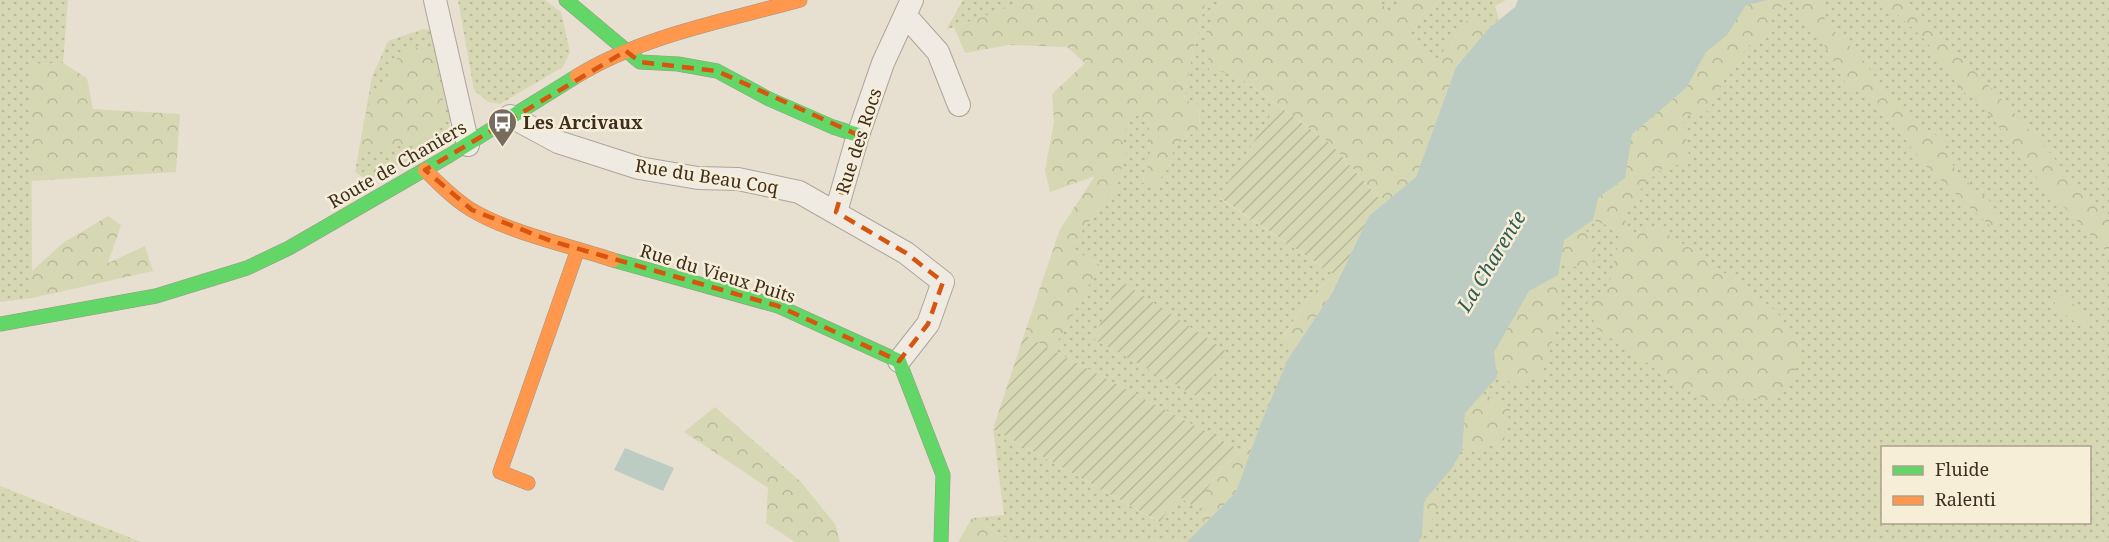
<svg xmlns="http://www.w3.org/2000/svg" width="2109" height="542" viewBox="0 0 2109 542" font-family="'Noto Serif',serif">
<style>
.grass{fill:url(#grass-dots);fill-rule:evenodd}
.forest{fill:url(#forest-crowns)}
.garden{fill:url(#garden-furrows)}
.water{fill:#bcccc2}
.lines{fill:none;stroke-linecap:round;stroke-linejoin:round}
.street-casing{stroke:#ada599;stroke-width:24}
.fast-casing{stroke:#9c958a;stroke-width:15}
.slow-casing{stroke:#9c958a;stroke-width:15}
.street{stroke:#efebe3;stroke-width:22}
.fast{stroke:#63d668;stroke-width:14}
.slow{stroke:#ff974d;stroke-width:14}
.marked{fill:none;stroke:#d7550e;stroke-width:4.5;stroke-dasharray:12 8;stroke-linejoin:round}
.labels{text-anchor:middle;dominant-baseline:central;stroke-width:5;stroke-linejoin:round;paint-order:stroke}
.poi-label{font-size:18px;font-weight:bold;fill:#3d2e20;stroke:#f7eed8;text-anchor:start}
.street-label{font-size:18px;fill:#3d2e20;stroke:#f7eed8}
.water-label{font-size:20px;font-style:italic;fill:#2f5d5a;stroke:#f7eed8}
</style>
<defs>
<pattern id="grass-dots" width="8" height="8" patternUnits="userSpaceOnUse" patternTransform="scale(1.5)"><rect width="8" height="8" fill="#d6d7b3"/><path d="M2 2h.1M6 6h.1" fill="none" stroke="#b9b99a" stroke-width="1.8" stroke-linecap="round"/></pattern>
<pattern id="forest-crowns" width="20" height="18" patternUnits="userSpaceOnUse" patternTransform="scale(1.5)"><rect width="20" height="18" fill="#d6d7b3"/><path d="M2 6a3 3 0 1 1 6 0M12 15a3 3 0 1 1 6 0" fill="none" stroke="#b9b99a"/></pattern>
<pattern id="garden-furrows" width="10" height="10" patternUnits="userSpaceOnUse" patternTransform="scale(1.5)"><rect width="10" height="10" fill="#d6d7b3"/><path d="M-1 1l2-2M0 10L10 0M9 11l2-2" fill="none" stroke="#b9b99a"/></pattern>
</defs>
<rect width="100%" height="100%" fill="#e7e0d1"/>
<!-- grass -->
<path class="grass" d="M0,0H68L63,63L31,64L32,298L0,302Z
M458,0H545L561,12L570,52L563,67L500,104L488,102L474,90Z
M963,0H1029L946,30Z
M1206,0H1221L1206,33L1235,74L1277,105L1219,198L1336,276L1311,294L1284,335L1291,355L1255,441L1242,451L1024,335L1100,265L1070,248L1107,196L1114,192L1118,140L1136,114L1149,123L1150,158L1142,182L1167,170L1175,146L1200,128L1199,105L1184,101L1192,56Z
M1379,0H1405L1390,14Z
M1440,0H1506L1495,6L1499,19L1489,28L1470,18L1437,59L1425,55L1407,28Z
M1719,0H2109V542H1354ZM1882,448H2090V522H1882Z
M423,29L430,30L451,116L448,134L439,147L367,180L355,172L372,77L388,41Z
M993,429L1159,522L1178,496L1202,512L1203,526L1187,542H1013L972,518L1004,515Z
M0,486L141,542H0Z"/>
<!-- forest -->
<path class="forest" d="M1029,0H1206L1192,56L1184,100L1199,105L1200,128L1175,146L1167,170L1155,185L1142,183L1150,158L1149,123L1136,114L1119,139L1128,147L1114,192L1107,196L1070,248L1100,265L1053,350L1024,335L1060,229L1095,176L1050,192L1045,171L1054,122L1052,94L1085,63L1067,47L1009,45L965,53L954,27Z
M1221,0H1379L1390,14L1405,0H1440L1407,28L1425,55L1437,59L1470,17L1489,28L1456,67L1416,177L1384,204L1331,144L1235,74L1209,70L1206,33Z
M1768,0H1796L1774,10L1770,31L1747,47L1725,78L1709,111L1683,116L1690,164L1665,166L1643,186L1628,209L1624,227L1631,233L1655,227L1692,249L1775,310L1803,345L1792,381L1776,401L1751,398L1719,405L1684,388L1596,328L1587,303L1609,285L1618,245V230L1593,220L1598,198L1625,178L1632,134L1686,88L1706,52L1727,35L1747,5Z
M1801,0H1824L1823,4L1825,22L1861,57L1890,98L1912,119L1942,139L1956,172L1993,204L1999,223L1990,226L1922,162L1877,102L1847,86L1822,41L1802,19Z
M1882,0H1907L2006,104L2109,220V254L2041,183L1981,103L1963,92L1926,41Z
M414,47L435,53L446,115L418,143L359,153L367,107L399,56Z
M63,63L87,78L93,109L180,114L176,172L31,181V64Z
M108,216L121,225L108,263L145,246L153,271L32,298L31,272L63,243Z
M1584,226L1598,253L1588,270L1560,263L1564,240Z
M1342,272L1332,293L1291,355L1284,336L1311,294Z
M1558,275L1563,309L1541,377L1516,384L1497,377L1494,352L1529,291Z
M2054,292L2071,301L2088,321L2087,332L2055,306Z
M1483,393L1510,409L1504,440L1482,449L1462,450L1465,413Z
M715,407L800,481L835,524L840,542H795L766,523L768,488L684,432Z
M1255,441L1236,492L1203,526L1201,498L1221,468Z
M1436,487L1441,504L1422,536L1424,502Z
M972,518L1013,542H958Z"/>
<!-- garden -->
<path class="garden" d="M1277,105L1331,144L1384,204L1369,216L1342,272L1336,276L1219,197Z
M1119,280L1225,350L1202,399L1094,339Z
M1024,335L1242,451L1221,468L1201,498L1202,512L1178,496L1160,522L993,429Z"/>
<!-- water -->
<path class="water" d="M1518,0H1768L1746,5L1727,35L1706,52L1686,88L1632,134L1625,178L1598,198L1593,220L1564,240L1558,275L1529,291L1494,352L1497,377L1465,413L1462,450L1452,468L1424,501L1422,536L1418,542H1187L1236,492L1261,423L1288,359L1332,293L1369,216L1416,177L1456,67L1489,28L1515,7Z
M625,448L674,468L663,491L614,470Z"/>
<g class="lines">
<defs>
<path id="street" d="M435,0L468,145
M905,15L938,52L959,105
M510,116L558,142L639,168L698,178L738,179L799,192L906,253L943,282L928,324L899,361
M836,212L858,135L883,63L912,0"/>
<path id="fast" d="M566,0L640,62L678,64L717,71L769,99L833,127L858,135
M613,260L778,306L899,361L943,475L941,542
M0,324L156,296L247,268L289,248L450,155L577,76"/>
<path id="slow" d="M577,76C641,36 728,20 800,0
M425,170C439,184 453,198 470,209C507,232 571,246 613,260
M528,483L500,472L578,249"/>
</defs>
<!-- street casing -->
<use href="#street" class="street-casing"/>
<!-- fast casing -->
<use href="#fast" class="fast-casing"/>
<!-- slow casing -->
<use href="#slow" class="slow-casing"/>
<!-- street -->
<use href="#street" class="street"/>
<!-- fast -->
<use href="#fast" class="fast"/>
<!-- slow -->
<use href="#slow" class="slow"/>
</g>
<!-- marked area -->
<path class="marked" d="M626,51L640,62L717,71L858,135L836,212L906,253L943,282L928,324L899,361L778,306L551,241L472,210L425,170Z"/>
<!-- icons -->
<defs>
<symbol id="bus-pin" viewBox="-11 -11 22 30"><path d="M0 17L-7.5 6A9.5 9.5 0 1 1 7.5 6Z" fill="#786c5e" stroke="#f7eed8"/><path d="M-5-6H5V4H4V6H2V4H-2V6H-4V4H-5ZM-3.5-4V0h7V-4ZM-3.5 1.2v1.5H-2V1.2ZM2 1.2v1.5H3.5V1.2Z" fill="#fff"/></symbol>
</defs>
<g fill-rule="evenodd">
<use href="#bus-pin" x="486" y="106" width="33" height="45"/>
</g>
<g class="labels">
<!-- poi labels -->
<g class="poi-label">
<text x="523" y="122">Les Arcivaux</text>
</g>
<!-- street labels -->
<g class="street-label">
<text transform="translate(858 141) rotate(-72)">Rue des Rocs</text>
<text transform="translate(397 164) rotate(-30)">Route de Chaniers</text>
<text transform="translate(707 176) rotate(9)">Rue du Beau Coq</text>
<text transform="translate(718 273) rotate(17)">Rue du Vieux Puits</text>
</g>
<!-- water labels -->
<g class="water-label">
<text transform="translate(1491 261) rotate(-59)">La Charente</text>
</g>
</g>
<!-- legend -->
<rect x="1881" y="446" width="210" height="78" fill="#f7eed8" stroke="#ada18e" stroke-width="1.5"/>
<rect x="1893" y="466" width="30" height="9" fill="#63d668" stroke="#ada18e" stroke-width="1.5"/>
<text x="1935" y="476" font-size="18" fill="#3d2e20">Fluide</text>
<rect x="1893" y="496" width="30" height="9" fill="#ff974d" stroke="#ada18e" stroke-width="1.5"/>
<text x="1935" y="506" font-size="18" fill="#3d2e20">Ralenti</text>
</svg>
